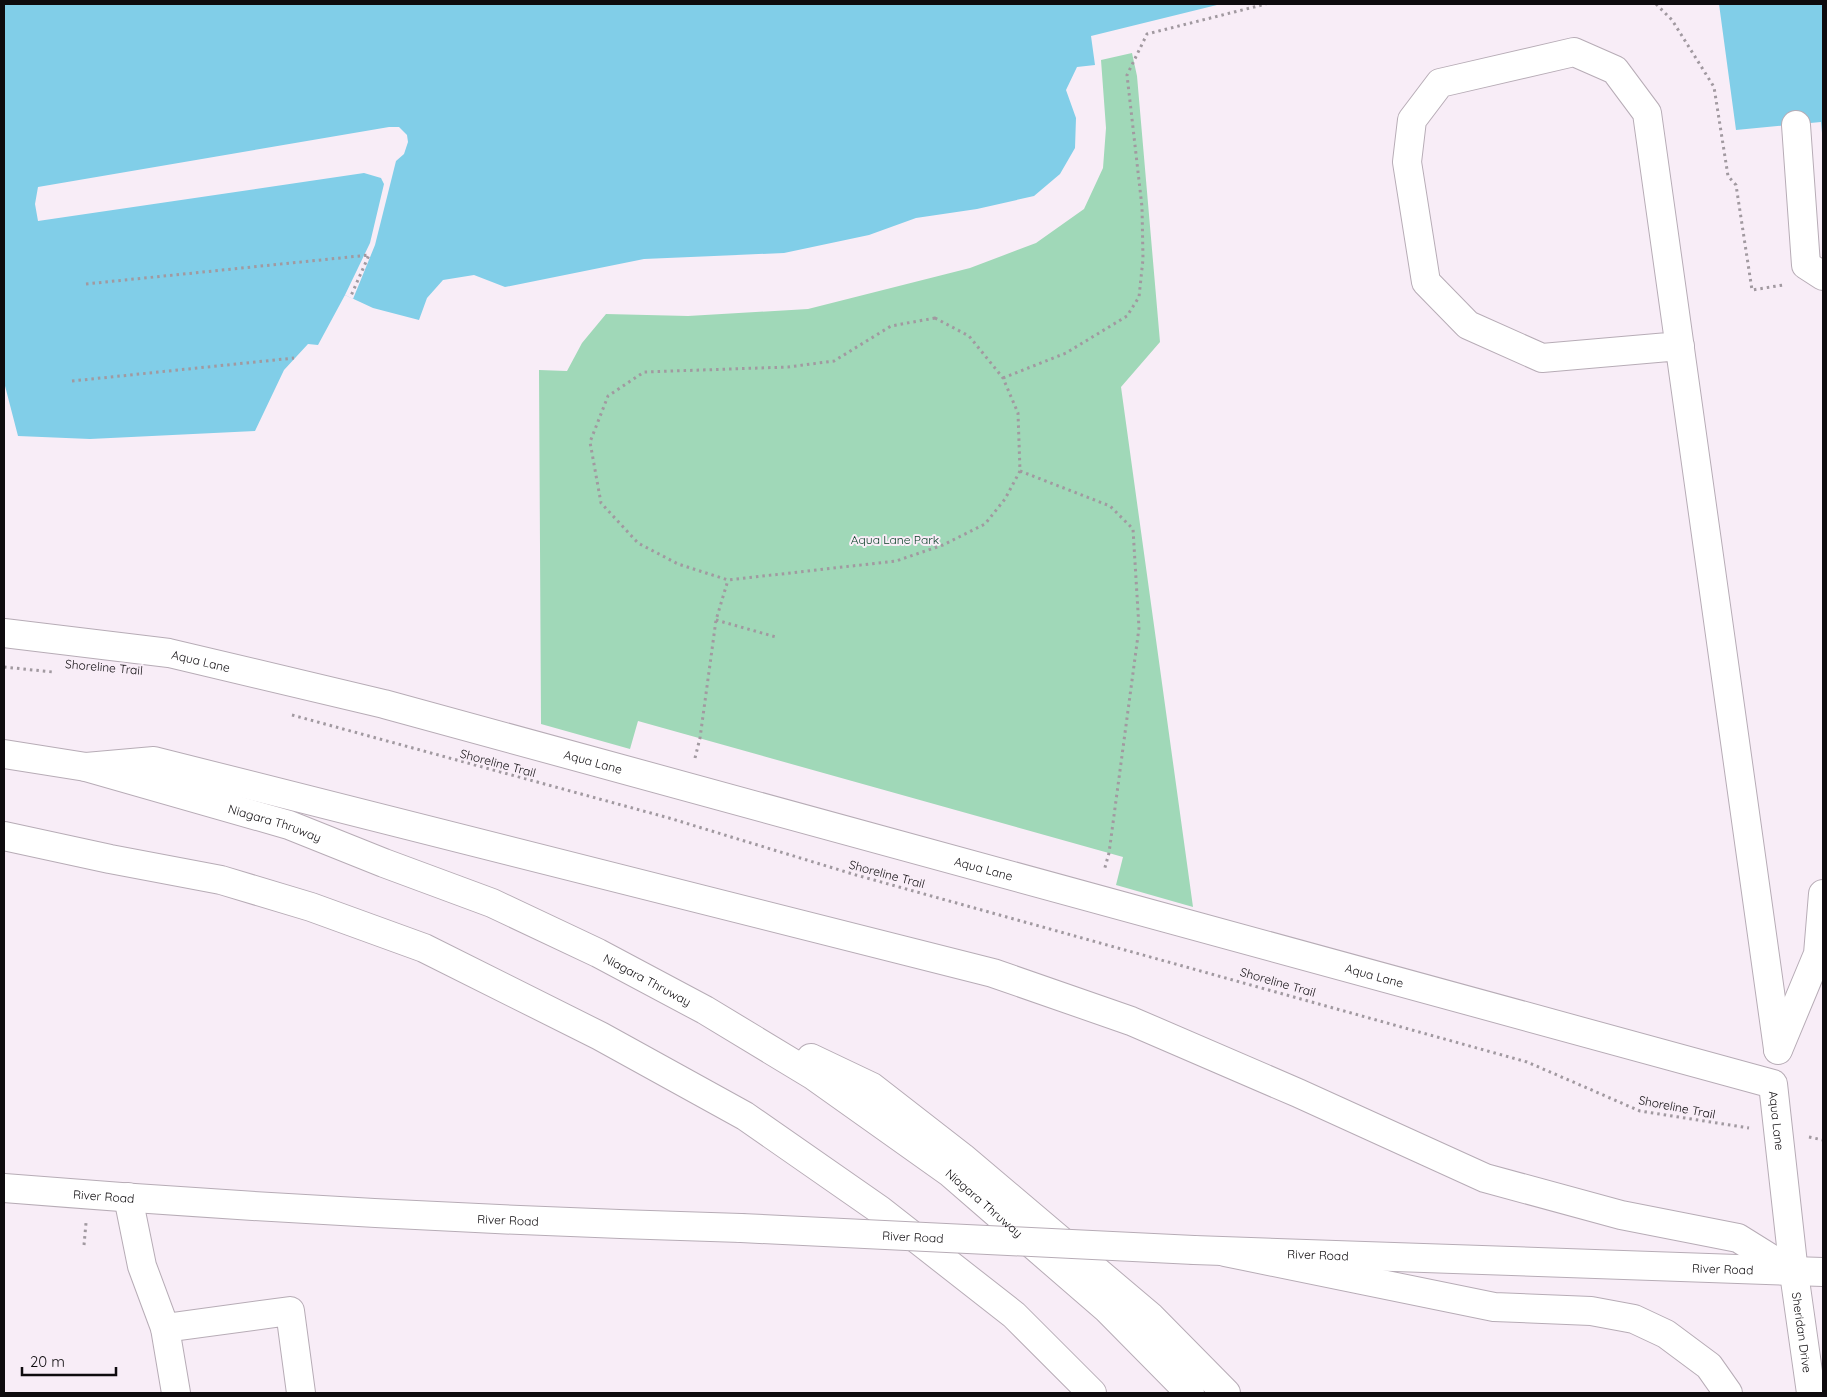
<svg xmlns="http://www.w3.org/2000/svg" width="1827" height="1397" viewBox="0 0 1827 1397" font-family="Quicksand,sans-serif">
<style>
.green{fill:#a0d8b8}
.water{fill:#81cee8}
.pier{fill:#f8edf7}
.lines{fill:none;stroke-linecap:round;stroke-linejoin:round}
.minor-casing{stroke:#b7acb6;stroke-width:30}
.major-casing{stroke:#b7acb6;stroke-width:30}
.highway-casing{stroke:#b7acb6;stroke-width:30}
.path{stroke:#a199a0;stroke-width:3;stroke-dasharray:2.5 4;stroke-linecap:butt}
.minor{stroke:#fff;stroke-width:28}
.major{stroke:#fff;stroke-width:28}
.highway{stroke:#fff;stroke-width:28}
.major-bridge-casing{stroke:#b7acb6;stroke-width:30;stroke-linecap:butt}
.major-bridge{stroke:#fff;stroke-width:28}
.labels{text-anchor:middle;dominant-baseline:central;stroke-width:4;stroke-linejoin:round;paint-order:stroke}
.park-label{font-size:12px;fill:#0c4129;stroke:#f8edf7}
.street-label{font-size:12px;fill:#0e0b0e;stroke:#f8edf7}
</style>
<rect width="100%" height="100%" fill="#f8edf7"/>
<!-- green -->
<path class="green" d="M1132,53L1137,76L1160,342L1121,387L1193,907L1116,885L1123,857L638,721L630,749L541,724L539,370L567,371L582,343L606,314L688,316L808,309L970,268L1036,243L1084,209L1103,168L1106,128L1101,60Z"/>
<!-- water -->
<path class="water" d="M4,4H1221L1091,36L1095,65L1077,67L1066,90L1076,118L1075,148L1060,174L1034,196L977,209L916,218L869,235L784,253L644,259L505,287L474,275L443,280L427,298L419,320L373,308L345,295L318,345L308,344L284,370L255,431L90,439L18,436L4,382Z
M1719,4H1823V144L1821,122L1736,130Z"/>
<!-- pier -->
<path class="pier" d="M389,127H399L407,135L408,142L404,154L396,161L375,245L353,299L345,295L370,243L384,184L381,178L364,173L38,221L35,204L38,187Z"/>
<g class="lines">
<defs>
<g id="minor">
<path d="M1796,125L1806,265L1823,276"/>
<path d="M1680,346L1542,358L1468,325L1426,282L1407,162L1412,120L1440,83L1574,52L1615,70L1647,113L1778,1049"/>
<path id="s1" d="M4,633L169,653L384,704L1773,1084L1794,1273"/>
<path d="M1778,1050L1818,954L1823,894"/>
<path d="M128,1197L142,1266L165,1328L176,1393"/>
<path d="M165,1328L290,1311L301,1393"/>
</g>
<g id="major">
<path id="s2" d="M4,1188C249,1208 495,1221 741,1228"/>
<path id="s3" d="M1194,1250L1823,1272"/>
<path id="s4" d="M1794,1273L1811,1393"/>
</g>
<g id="highway">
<path id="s5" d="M4,754L86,767L289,825L384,863L492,903L598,953L705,1010L814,1076L949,1172L1107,1309L1190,1393"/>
<path d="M86,767L154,761L993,973L1131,1021L1298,1093L1485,1178L1621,1215L1738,1238L1794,1273"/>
<path d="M4,836L110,859L221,880L311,907L424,948L600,1036L745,1116L880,1210L1014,1315L1092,1393"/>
<path d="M811,1058L872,1087L962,1157L1151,1317L1226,1393"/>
<path d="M1225,1252L1494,1307L1591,1311L1634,1319L1666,1334L1709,1366L1728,1393"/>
</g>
</defs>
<!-- minor casing -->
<use href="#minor" class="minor-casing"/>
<!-- major casing -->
<use href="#major" class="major-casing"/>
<!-- highway casing -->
<use href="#highway" class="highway-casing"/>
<!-- path -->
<path class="path" d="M1656,4L1672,20L1714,87L1728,176L1736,185L1752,290L1783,285
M86,284L369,255L350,298
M935,318L969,336L1003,378L1018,413L1020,471L1005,499L985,524L943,545L896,561L728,580L678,564L638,543L601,503L590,442L608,396L644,372L788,367L834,361L891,326Z
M1003,378L1066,353L1127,316L1139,297L1143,259L1142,207L1127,75L1147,34L1266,4
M72,381L294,358
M1020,471L1110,506L1133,529L1139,628L1109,853L1104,871
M716,620L776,637
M4,667L53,672
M292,715L669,818L856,875L1527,1062L1640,1111L1749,1128
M695,758L700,738L716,620L728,580
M1809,1137L1823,1140
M84,1245L86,1223"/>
<!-- minor -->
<use href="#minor" class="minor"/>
<!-- major -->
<use href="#major" class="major"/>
<!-- highway -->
<use href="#highway" class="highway"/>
<defs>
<g id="major-bridge">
<path id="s6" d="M741,1228L1194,1250"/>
</g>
</defs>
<!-- major-bridge casing -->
<use href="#major-bridge" class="major-bridge-casing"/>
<!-- major-bridge -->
<use href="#major-bridge" class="major-bridge"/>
</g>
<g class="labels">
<!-- park labels -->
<g class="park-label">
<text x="895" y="539">Aqua Lane Park</text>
</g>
<!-- street labels -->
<g class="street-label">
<text stroke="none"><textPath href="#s1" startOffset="199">Aqua Lane</textPath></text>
<text transform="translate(104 667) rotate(5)">Shoreline Trail</text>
<text stroke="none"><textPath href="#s1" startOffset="604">Aqua Lane</textPath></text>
<text transform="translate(498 763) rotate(15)">Shoreline Trail</text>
<text stroke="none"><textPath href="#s5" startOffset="280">Niagara Thruway</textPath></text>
<text stroke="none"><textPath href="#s1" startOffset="1009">Aqua Lane</textPath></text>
<text transform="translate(887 874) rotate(15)">Shoreline Trail</text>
<text stroke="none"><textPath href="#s1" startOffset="1414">Aqua Lane</textPath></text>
<text stroke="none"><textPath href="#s5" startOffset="685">Niagara Thruway</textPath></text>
<text transform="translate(1278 982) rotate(16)">Shoreline Trail</text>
<text transform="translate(1677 1107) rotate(11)">Shoreline Trail</text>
<text stroke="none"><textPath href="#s1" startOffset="1864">Aqua Lane</textPath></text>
<text stroke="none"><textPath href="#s2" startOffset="100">River Road</textPath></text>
<text stroke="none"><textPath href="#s5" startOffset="1090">Niagara Thruway</textPath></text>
<text stroke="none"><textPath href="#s2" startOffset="505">River Road</textPath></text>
<text stroke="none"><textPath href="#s6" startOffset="172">River Road</textPath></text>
<text stroke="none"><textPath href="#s3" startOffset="124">River Road</textPath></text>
<text stroke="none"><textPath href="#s3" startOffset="529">River Road</textPath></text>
<text stroke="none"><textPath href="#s4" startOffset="60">Sheridan Drive</textPath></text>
</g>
</g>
<!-- border -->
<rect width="1827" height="1397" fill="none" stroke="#0e0b0e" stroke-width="10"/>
<!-- scale -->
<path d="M22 1367v8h94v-8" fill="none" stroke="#0e0b0e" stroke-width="2.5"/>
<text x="30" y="1367" font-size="15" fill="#0e0b0e" stroke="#f8edf7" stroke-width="4" paint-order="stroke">20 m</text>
</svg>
